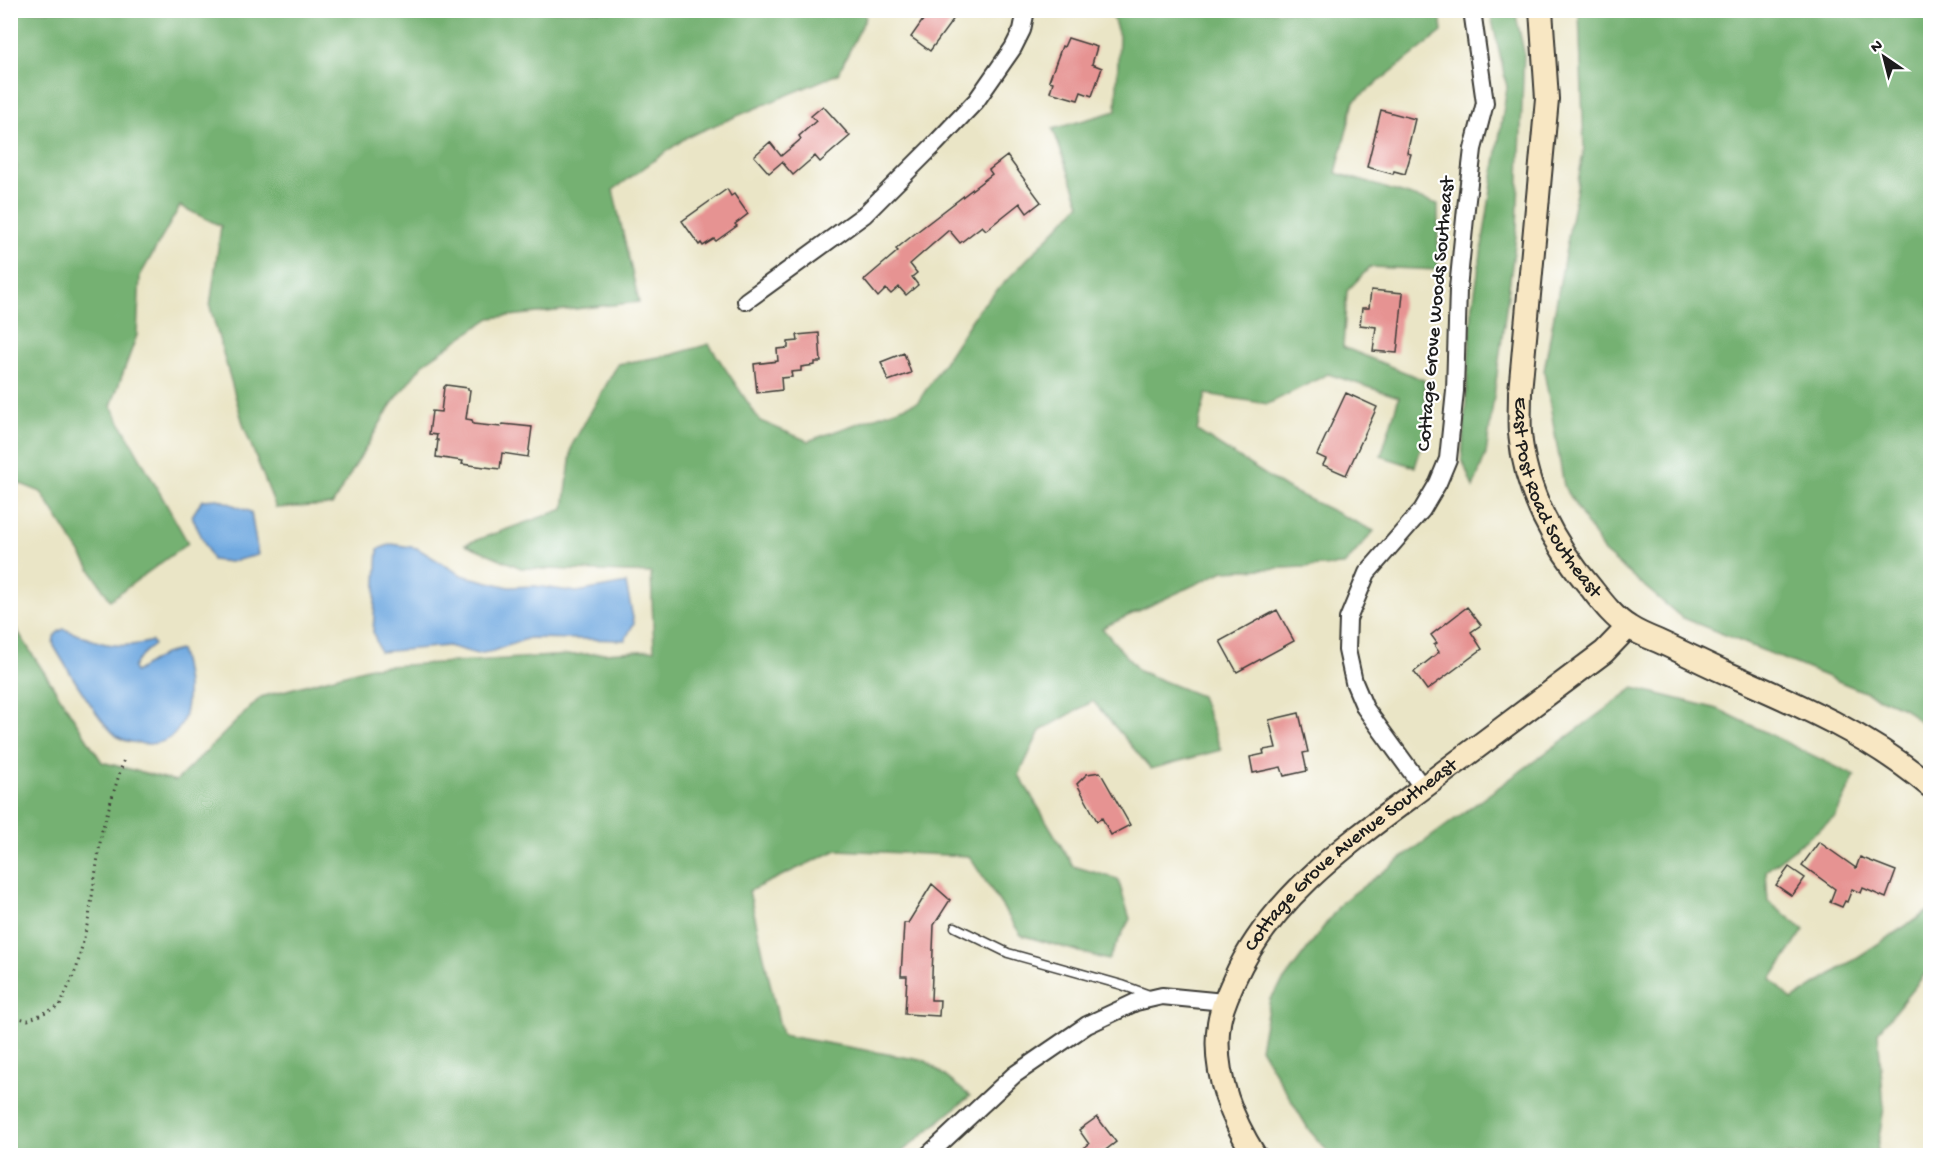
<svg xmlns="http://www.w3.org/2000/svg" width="1941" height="1166" viewBox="0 0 1941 1166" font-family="'Gochi Hand',sans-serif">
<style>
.forest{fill:#74b172;stroke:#486647;stroke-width:1.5}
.water{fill:#70a9e0;stroke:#46627e;stroke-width:1.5}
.building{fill:#e69392}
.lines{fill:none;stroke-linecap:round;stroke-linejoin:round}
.lane-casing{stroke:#3b3a36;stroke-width:11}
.street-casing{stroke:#3b3a36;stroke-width:20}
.secondary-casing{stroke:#3b3a36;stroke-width:26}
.path{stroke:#3b3a36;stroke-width:3;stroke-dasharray:1.5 4.5;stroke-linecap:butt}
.lane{stroke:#fff;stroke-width:8}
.street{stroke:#fff;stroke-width:16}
.secondary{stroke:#f8e7c3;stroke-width:22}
.labels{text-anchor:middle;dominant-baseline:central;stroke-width:4.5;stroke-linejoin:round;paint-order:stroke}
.street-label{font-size:20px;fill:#1c1c1c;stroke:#fff}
</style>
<rect width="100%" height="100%" fill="#fff"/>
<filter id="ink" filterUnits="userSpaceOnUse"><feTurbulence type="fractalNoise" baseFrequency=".0167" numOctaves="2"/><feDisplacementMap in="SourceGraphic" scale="12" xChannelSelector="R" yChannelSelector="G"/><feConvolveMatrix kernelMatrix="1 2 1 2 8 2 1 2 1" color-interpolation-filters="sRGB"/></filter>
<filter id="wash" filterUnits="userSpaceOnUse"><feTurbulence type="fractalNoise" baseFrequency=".008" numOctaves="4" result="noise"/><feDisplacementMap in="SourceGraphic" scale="24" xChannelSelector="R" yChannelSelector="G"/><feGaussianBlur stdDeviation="1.35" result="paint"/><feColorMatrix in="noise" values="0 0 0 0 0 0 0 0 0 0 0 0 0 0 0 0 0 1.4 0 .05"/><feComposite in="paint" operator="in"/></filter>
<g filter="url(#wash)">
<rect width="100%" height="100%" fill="#eae5c6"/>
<!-- forest -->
<path class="forest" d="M861,11L866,17L838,74L687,137L613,190L639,302L490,318L424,363L391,405L332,505L276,508L244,427L210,307L221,226L180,206L140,276L137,335L111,406L188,543L110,600L41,492L11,480L10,185L17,167L10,157L11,11Z
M1111,11H1440L1442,32L1354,101L1336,173L1438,204V270L1370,267L1347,291L1343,347L1424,380L1427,429L1415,467L1381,456L1399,397L1328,374L1268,404L1206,394L1197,431L1286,488L1374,531L1344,565L1224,571L1102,628L1139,671L1201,696L1221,750L1151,769L1093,701L1040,731L1019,775L1073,866L1118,879L1130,919L1108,960L1021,935L969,856L837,850L749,891L782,1035L926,1061L970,1096L898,1155H11V621L102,762L176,781L261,697L371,667L654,650L651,573L521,568L465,544L564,509L572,445L618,364L671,355L709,344L760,421L808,441L918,402L979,309L1080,204L1053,129L1116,111L1119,36Z
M1490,11H1515L1524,52L1517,229L1486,454L1473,488L1462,459L1472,311L1507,87Z
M1579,11H1930V731L1904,708L1681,617L1604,552L1564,486L1544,371L1584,148Z
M1634,688L1718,709L1855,776L1835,817L1766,871L1768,901L1804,930L1771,979L1792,1000L1930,910V968L1878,1032L1884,1108L1876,1155H1331L1309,1130L1260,1048L1270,999L1342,902Z"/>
<!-- water -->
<path class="water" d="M218,499L251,512L258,555L230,562L212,560L192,516L202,500Z
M392,544L417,548L461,575L509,587L535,586L577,592L626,583L634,623L625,640L529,638L493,651L477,654L448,646L380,652L373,632L378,549Z
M64,629C97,643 116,651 152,641L154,645C145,651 138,658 133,668L135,672L164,654L180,650C190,680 197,742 149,744C140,744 126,742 118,737C102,727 65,665 54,646C52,638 55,632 64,629Z"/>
<g id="blocks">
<!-- building -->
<path class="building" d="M930,10H960L930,51L911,37Z
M1068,38L1097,47L1092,64L1102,68L1092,96L1081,92L1078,100L1050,92L1053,82L1049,81L1062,46L1064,47Z
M823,106L850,136L820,162L815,156L793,175L782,162L769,173L754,156L770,142L781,156L801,139L799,136L816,121L811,116Z
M1381,110L1415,119L1407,153L1411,154L1405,174L1394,171L1393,174L1367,167Z
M1007,156L1041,202L1027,213L1020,203L986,230L982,226L960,243L949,230L910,264L917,273L912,277L918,285L906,295L899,287L891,294L886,289L878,297L864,280L898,251L896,249L918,231L992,174L989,170Z
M727,189L731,196L734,194L748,214L735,224L737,226L716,241L714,239L703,246L701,243L699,245L682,221Z
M1371,290L1403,293L1397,353L1373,351L1376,327L1360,325L1362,308H1369Z
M819,333L821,362H815V365L801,367V371L791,372L792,377L781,378L782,390L757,393L754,364L778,361L777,349L788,348V342L798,341L797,335Z
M904,353L911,373L888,381L881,362Z
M446,385L468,388V390H470L466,419L472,420L473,424L501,427L503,424L532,427L528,457L502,453L500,469L462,464L463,461L436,457L438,440H436L437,435L429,434L432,411L441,412L444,387Z
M1346,393L1377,407L1346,475L1323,465L1326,459L1317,455Z
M1467,607L1481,625L1471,632L1482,649L1427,690L1414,672L1439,652L1434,645L1437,643L1431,635Z
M1277,610L1294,641L1237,672L1220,641Z
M1299,713L1308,752L1303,753L1307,771L1284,776L1281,767L1253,773L1250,757L1264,754L1263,750L1276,748L1269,720Z
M1100,772L1130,825L1111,835L1102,818L1097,821L1077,784L1087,774Z
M1819,842L1856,868L1860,857L1896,871L1886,898L1863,888L1861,893L1852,889L1847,902L1845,901L1842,907L1830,902L1835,889L1802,865Z
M1789,867L1805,878L1792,896L1776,885Z
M932,884L950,900L934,925L931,1000H940L939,1016L905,1014L907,976H901L904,923H908Z
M1097,1117L1116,1142L1099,1155H1074L1089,1144L1079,1130Z"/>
</g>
</g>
<g filter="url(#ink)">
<use href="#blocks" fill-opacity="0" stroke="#3b3a36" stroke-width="1.5"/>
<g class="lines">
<defs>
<path id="lane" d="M955,927L1008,953L1122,985L1152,996"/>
<path id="street" d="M746,301L864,215L935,144L976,101L1013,48L1022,30L1026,10
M1423,788L1365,708L1354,682L1347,650L1348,619L1367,573L1422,510L1438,483L1448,459L1455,391L1458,289L1466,208L1473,149L1485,103L1472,10
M927,1156L1014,1075L1087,1025L1136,1002L1162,996L1224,1002"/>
<g id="secondary">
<path id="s1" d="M1541,10L1547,99L1520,392C1520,406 1519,420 1520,433C1525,491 1554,545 1591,588C1602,602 1614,618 1629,627C1638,633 1648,637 1658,641C1680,651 1702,662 1724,672C1798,704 1868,734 1930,786"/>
<path id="s2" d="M1255,1156C1230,1116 1212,1071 1219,1023C1221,1008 1228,994 1234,980C1275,888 1367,831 1444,772C1498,732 1551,692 1604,652L1628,627"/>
</g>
</defs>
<!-- lane casing -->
<use href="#lane" class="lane-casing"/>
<!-- street casing -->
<use href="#street" class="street-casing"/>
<!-- secondary casing -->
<use href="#secondary" class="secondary-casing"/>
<!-- path -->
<path class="path" d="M10,1016L28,1020L60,1006L77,967L89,917L102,830L124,759"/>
<!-- lane -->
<use href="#lane" class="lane"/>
<!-- street -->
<use href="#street" class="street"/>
<!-- secondary -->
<use href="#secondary" class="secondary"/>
</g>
</g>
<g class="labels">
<!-- street labels -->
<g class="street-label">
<text transform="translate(1437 314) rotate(-85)">Cottage Grove Woods Southeast</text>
<text stroke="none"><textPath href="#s1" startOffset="498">East Post Road Southeast</textPath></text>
<text stroke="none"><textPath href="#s2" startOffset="360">Cottage Grove Avenue Southeast</textPath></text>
</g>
</g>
<!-- margin -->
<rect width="1941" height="1166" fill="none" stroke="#fff" stroke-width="36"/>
<!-- north arrow -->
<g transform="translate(1884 57) rotate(325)" stroke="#ffffff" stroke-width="4.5" paint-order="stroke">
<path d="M0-4.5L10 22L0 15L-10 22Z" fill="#1c1c1c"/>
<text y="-9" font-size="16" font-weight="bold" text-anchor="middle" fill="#1c1c1c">N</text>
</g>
</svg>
